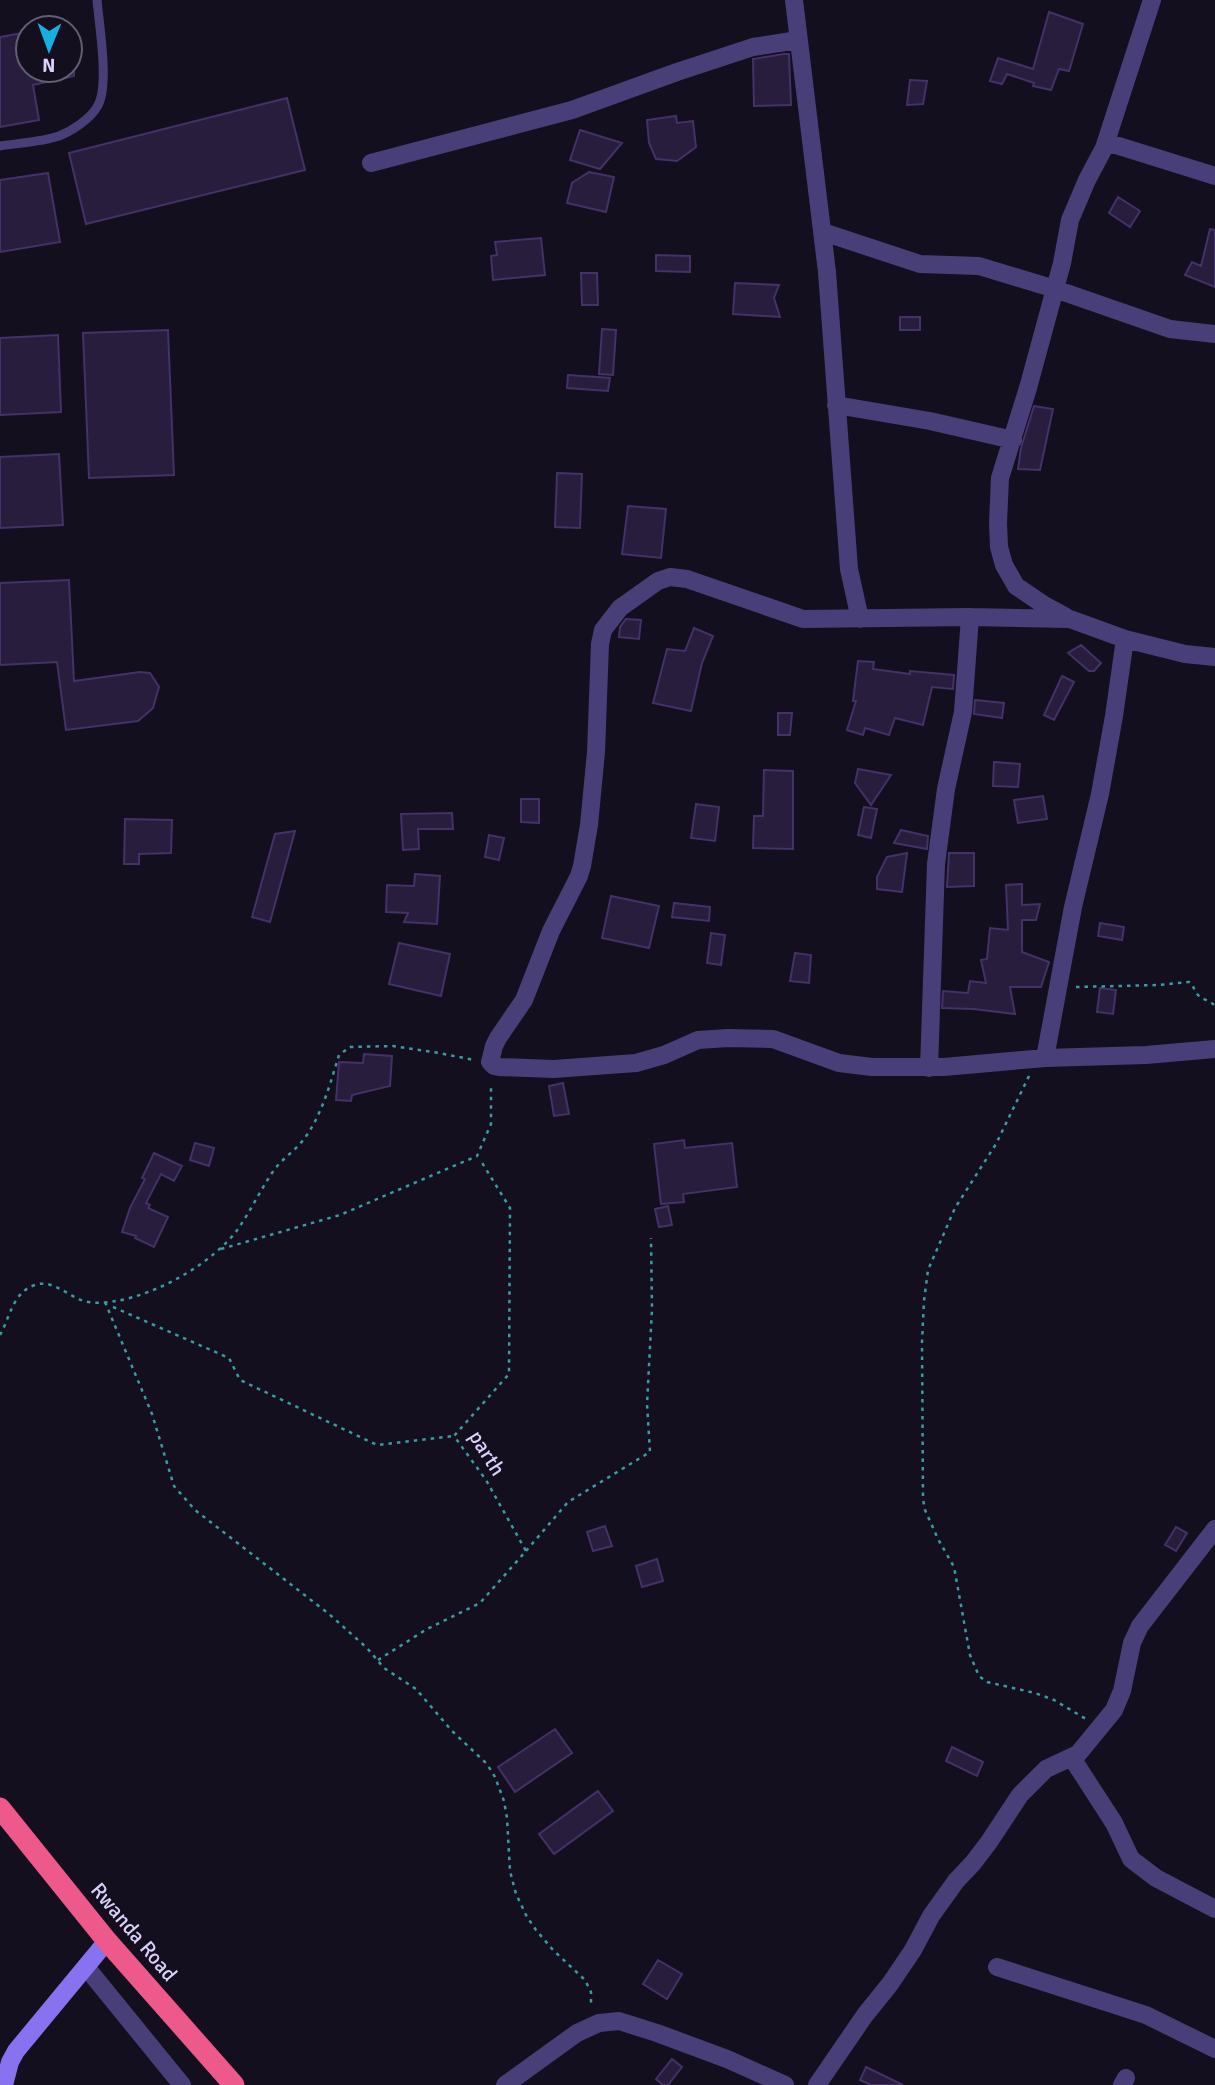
<svg xmlns="http://www.w3.org/2000/svg" width="1215" height="2085" viewBox="0 0 1215 2085" font-family="Signika,sans-serif">
<style>
.building{fill:#281d3d;stroke:#443167;stroke-width:2}
.lines{fill:none;stroke-linecap:round;stroke-linejoin:round}
.path{stroke:#3a9ba5;stroke-width:2.5;stroke-dasharray:3.5 5;stroke-linecap:butt}
.lane{stroke:#493f78;stroke-width:9}
.street{stroke:#493f78;stroke-width:18}
.secondary{stroke:#8872f0;stroke-width:18}
.highway{stroke:#ed598a;stroke-width:21}
.labels{text-anchor:middle;dominant-baseline:central;stroke-width:5;stroke-linejoin:round;paint-order:stroke}
.street-label{font-size:21px;fill:#dcd1fa;stroke:#140f1e}
</style>
<rect width="100%" height="100%" fill="#140f1e"/>
<!-- building -->
<path class="building" d="M1049,12L1083,24L1069,71L1059,69L1051,90L1033,86L1034,83L1007,74L1002,84L990,81L998,58L1033,69Z
M28,32V70H74V76L33,85L39,120L0,127V37Z
M784,54H789L791,105L754,106L753,59Z
M910,80L927,81L923,104L907,105Z
M287,98L305,170L86,224L69,153Z
M676,116L677,123L693,121L696,147L677,161L656,159L649,143L647,120Z
M580,130L622,143L600,169L570,160Z
M589,172L614,177L606,212L567,203L572,183Z
M48,173L60,242L0,252V180Z
M1118,197L1140,211L1130,227L1109,213Z
M1210,229L1215,230V287L1185,275L1192,262L1201,266Z
M541,238L545,275L493,280L491,256L497,255L495,242Z
M656,255L690,256V272L656,271Z
M581,273H597L598,305H582Z
M735,283L779,285L774,298L780,317L733,314Z
M900,317H920V330H900Z
M602,329L616,330L613,375L599,374Z
M168,330L174,475L89,478L83,333Z
M58,335L61,412L0,415V338Z
M568,375L610,378L608,391L567,388Z
M1034,406L1053,409L1040,470L1018,469L1021,448Z
M59,454L63,525L0,528V457Z
M557,473L582,474L580,528L555,527Z
M628,506L666,509L661,558L622,554Z
M69,580L74,681L140,672L150,673L159,687L153,708L138,721L66,730L57,662L0,665V583Z
M626,619L641,620L639,639L619,637L620,627Z
M694,628L713,636L702,663L691,711L653,703L667,649L685,651Z
M1081,645L1101,663L1094,671H1089L1068,653Z
M858,661L874,662L873,669L910,674V671L954,675L953,689L932,687L923,725L895,718L889,735L865,728L863,735L847,730L856,701H853Z
M1062,676L1074,682L1054,720L1044,715Z
M975,700L1004,703L1002,718L974,714Z
M778,713H792L790,735H778Z
M994,762L1020,764L1018,787L993,786Z
M858,769L891,775L871,805L855,783Z
M764,770L793,771V849L753,848L754,816H763Z
M1043,796L1047,819L1018,823L1014,800Z
M521,799H539V823L521,822Z
M696,804L719,807L715,841L691,838Z
M864,807L877,809L871,838L858,835Z
M452,813L453,829H418L419,849L403,850L401,814Z
M125,819L172,820L171,853L139,854V864H124Z
M901,830L928,836L927,849L894,843Z
M295,831L270,922L252,917L275,834Z
M489,835L504,838L499,860L485,857Z
M907,853L902,892L877,889V877L887,857Z
M949,853H974V886L947,887Z
M415,874L440,876L437,924L404,922L408,913L386,912L387,885L414,886Z
M1022,884V905L1040,904L1036,920H1022V952L1049,962L1041,987H1010L1015,1014L974,1009L942,1008L943,991L968,993L970,981L986,983L981,960L987,959L990,928L1008,930L1006,885Z
M611,896L659,906L649,948L602,938Z
M674,903L710,907L709,921L672,917Z
M1100,923L1124,927L1122,940L1098,936Z
M711,933L725,935L721,965L707,963Z
M399,943L450,954L441,996L389,984Z
M795,953L811,955L809,983L790,981Z
M1100,988L1116,990L1113,1014L1097,1012Z
M364,1054L392,1056L390,1086L352,1095L351,1101L336,1100L339,1062L363,1063Z
M563,1083L569,1114L554,1116L549,1086Z
M684,1140L685,1148L732,1143L737,1187L683,1194L684,1202L661,1204L654,1144Z
M195,1143L214,1148L209,1166L190,1160Z
M154,1153L182,1166L174,1181L161,1174L146,1203L150,1205L148,1208L168,1217L154,1247L135,1238L136,1236L122,1232L130,1208L145,1179L142,1178Z
M668,1206L672,1225L659,1227L655,1209Z
M605,1526L612,1546L593,1551L587,1532Z
M1176,1527L1187,1533L1176,1551L1165,1545Z
M657,1559L663,1581L642,1587L636,1566Z
M555,1729L572,1753L515,1792L498,1767Z
M952,1747L983,1762L977,1776L946,1761Z
M598,1791L613,1811L554,1854L539,1834Z
M658,1960L682,1974L667,1999L643,1984Z
M672,2059L682,2067L668,2085H663L656,2079Z
M866,2067L903,2085H871L860,2080Z"/>
<g class="lines">
<!-- path -->
<path class="path" d="M1076,987L1159,985L1189,982C1194,986 1194,990 1198,995C1202,1000 1210,1000 1215,1006
M1029,1076L996,1144L955,1208L928,1270L924,1301L922,1342L923,1499L925,1510L938,1539L954,1567L970,1655L979,1676L987,1682L1035,1693L1054,1700L1086,1719
M221,1249L340,1215L477,1156L491,1124V1084
M105,1302L152,1414L174,1486L195,1510L329,1614L367,1648L384,1668L416,1689L452,1731L487,1764L495,1777L504,1801L507,1818L510,1871L516,1894L527,1917L536,1930L553,1950L585,1980L591,1992V2007
M113,1307L229,1358L240,1380L377,1445L454,1436
M0,1335C10,1317 13,1292 35,1285C54,1278 71,1300 89,1302C98,1304 108,1302 116,1301C158,1294 213,1263 238,1229C251,1210 261,1189 274,1170C283,1158 296,1150 304,1139C322,1115 330,1084 339,1055L350,1047L393,1046L439,1053L474,1060
M526,1551L568,1502L650,1452L647,1404L652,1309L651,1238
M378,1660L427,1629L480,1603L526,1551L486,1480L454,1436L509,1374L510,1208L481,1161"/>
<!-- lane -->
<path class="lane" d="M0,146C19,143 41,142 59,136C72,131 90,119 97,107C110,88 99,24 97,0"/>
<!-- street -->
<path class="street" d="M794,0L827,272L849,569L860,619
M1106,142L1215,176
M371,163L572,110L677,72L753,47L798,40
M823,232L920,264L979,266L1055,289L1170,329L1215,334
M836,405L930,421L1013,440
M1066,617L1044,605L1016,586L1004,565L999,547L998,523L1000,478L1028,388L1062,263L1070,220L1087,180L1104,148L1152,0
M1215,657L1185,654L1125,639L1070,619L970,617L803,619L687,579L670,577L658,581L620,608L603,630L600,644L596,752L589,825L582,866L579,876L551,931L524,1000L498,1038L494,1046L490,1062L494,1066L499,1067L554,1069L636,1063L664,1055L698,1040L728,1038L773,1039L839,1063L872,1067H944L1045,1058L1146,1055L1215,1049
M1045,1058L1073,907L1100,794L1114,716L1125,639
M929,1068L936,864L946,789L963,712L970,617
M1072,1758L1114,1823L1131,1859L1156,1878L1215,1909
M86,1967L182,2085
M997,1967L1146,2015L1215,2049
M505,2085L577,2033L599,2023L619,2021L657,2033L727,2059L785,2085
M817,2085L865,2015L890,1984L913,1950L931,1916L956,1881L973,1863L989,1842L1020,1795L1046,1769L1078,1754L1114,1710L1122,1691L1132,1643L1140,1626L1215,1529
M1122,2085L1126,2078"/>
<!-- secondary -->
<path class="secondary" d="M4,2085L10,2062L16,2051L107,1941"/>
<!-- highway -->
<path class="highway" d="M0,1808L107,1941L234,2085"/>
</g>
<g class="labels">
<!-- street labels -->
<g class="street-label">
<text transform="translate(487 1453) rotate(58)">parth</text>
<text transform="translate(134 1932) rotate(50)">Rwanda Road</text>
</g>
</g>
<!-- north arrow -->
<g transform="translate(49 49) rotate(181)"><circle r="33" fill="#140f1e" stroke="#645d76" stroke-width="2"/>
<path d="M0-5L12 26L0 18L-12 26Z" fill="#18aedf"/>
<text y="-10" font-size="19" font-weight="bold" text-anchor="middle" fill="#dcd1fa">N</text>
</g>
</svg>
